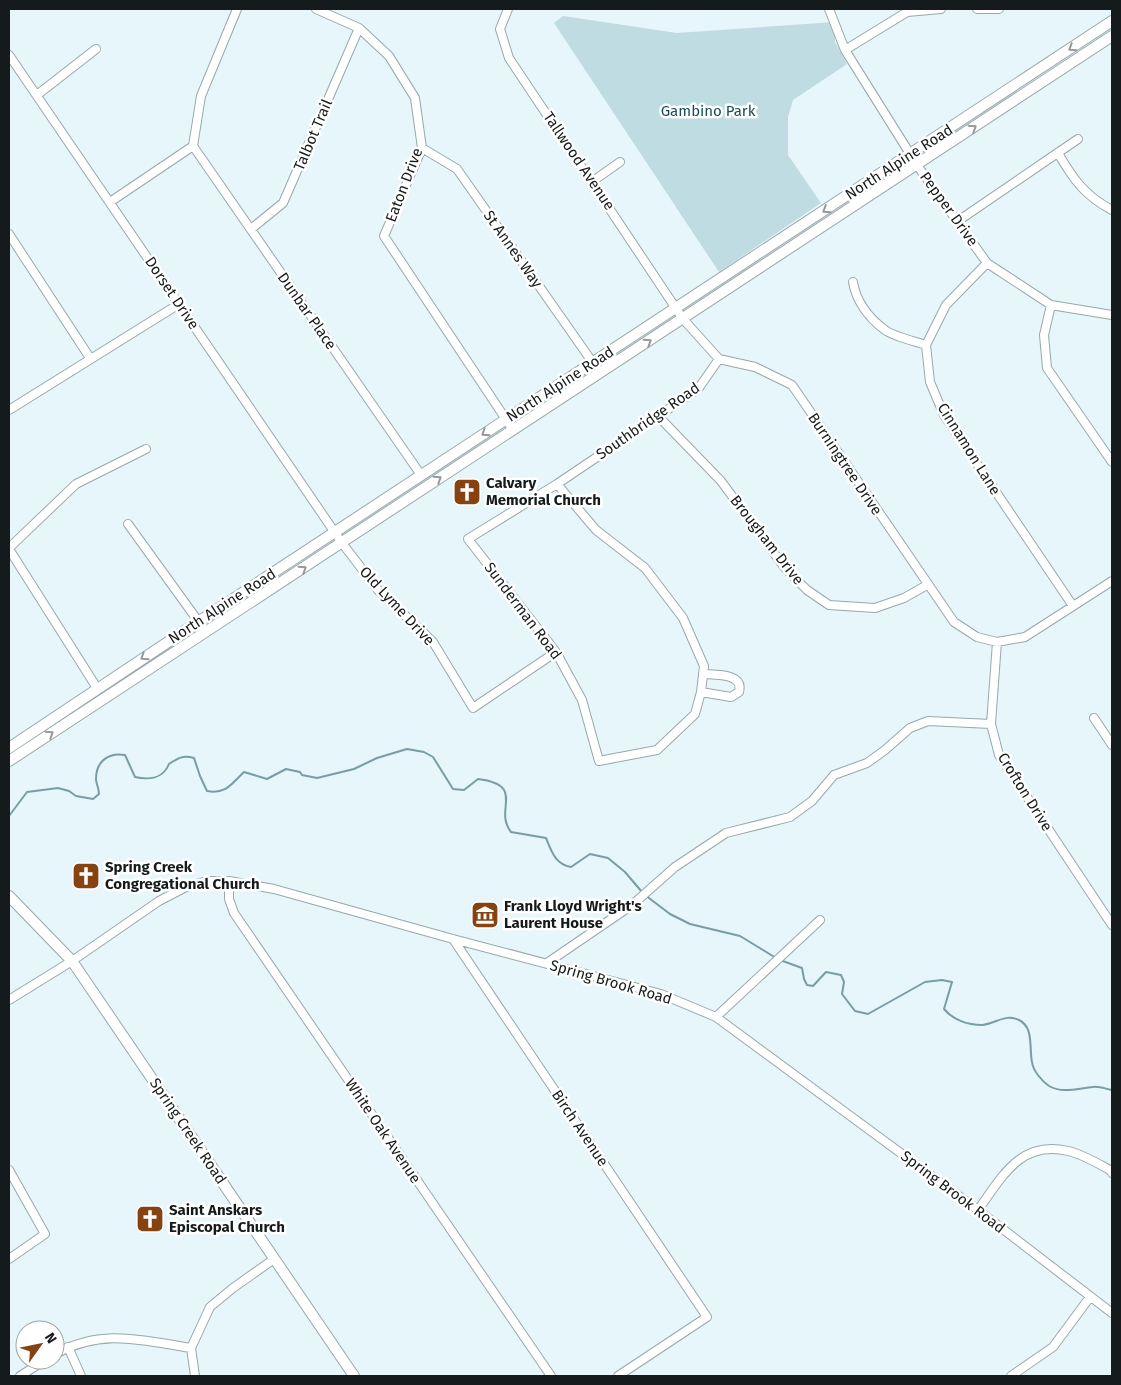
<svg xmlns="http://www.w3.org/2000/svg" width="1121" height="1385" viewBox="0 0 1121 1385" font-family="'Fira Sans',sans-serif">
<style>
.green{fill:#c0dce3}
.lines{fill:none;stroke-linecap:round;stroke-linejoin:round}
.stream{stroke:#789da6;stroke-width:2}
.minor-casing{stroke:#98a8ab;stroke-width:10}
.major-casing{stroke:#98a8ab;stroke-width:12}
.minor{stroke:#fff;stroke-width:8}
.major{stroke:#fff;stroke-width:10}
.oneway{stroke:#969899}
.labels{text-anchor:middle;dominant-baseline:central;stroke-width:5;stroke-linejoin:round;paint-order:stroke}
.park-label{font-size:15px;fill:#174d58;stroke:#fff}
.street-label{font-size:15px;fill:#151b1c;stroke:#fff}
.poi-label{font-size:15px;font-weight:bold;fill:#151b1c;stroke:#fff;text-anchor:start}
</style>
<rect width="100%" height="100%" fill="#e6f6fa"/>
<!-- green -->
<path class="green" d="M563,16L677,33L834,22L835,42L847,64L793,100L788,117V155L821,203L719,272L554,23Z"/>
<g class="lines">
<!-- stream -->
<path class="stream" d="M9,816L27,792L58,788L69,791L76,796L93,799L99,794C99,788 96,784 96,779C96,761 109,752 125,755L135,777C148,780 163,779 169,764C178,758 183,755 194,758L200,776L207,791C226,795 232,783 244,772L267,779L286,769L300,772L302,775L317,778L354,769L377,758L407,749L424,752L433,757L453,789L464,790L478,779C527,785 493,810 511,832L546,838C552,852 555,864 571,867L590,854L608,858L625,872L642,892
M645,895L670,914L690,924L740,936L776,958
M780,960L802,968L804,979L807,985L813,986L826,972L841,975L844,982L842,994L855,1011L868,1014L925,982L942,980L952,982L944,1009C953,1020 968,1025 982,1025C995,1024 1006,1013 1019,1020C1034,1027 1029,1048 1032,1062C1033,1071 1042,1081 1049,1086C1063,1094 1079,1088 1093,1087C1099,1086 1106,1089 1112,1090"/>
<defs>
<path id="minor" d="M316,9L359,28L389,56L415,98L422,148L384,236L513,430
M508,9L500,29L509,58L683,319L719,359L755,367L792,385L954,622L977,637L997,642L1025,637L1112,581
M829,9L845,50L917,165L987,263L1051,305L1112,315
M977,9H999
M845,50L907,12L941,9
M9,55L342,543L378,590L433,642L473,708L556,652
M37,95L96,49
M193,146L421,475
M422,148L457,169L593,363
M1058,153C1073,179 1085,196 1112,210
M593,181L620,162
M110,202L193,146L201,96L237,9
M958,221L1078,139
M251,229L283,203L359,28
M9,234L90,358
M987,263L946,305L926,345L930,382L944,415L1073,606
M853,282C856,301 869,318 885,330C895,337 914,341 926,345
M1051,305L1044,335L1047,368L1112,462
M9,410L179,304
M658,416L721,481L785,568L807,590L829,605L875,608L904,598L927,585
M557,484L596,530L645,568L683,618L704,666L701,692L695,714L657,750L599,761L582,700L556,652L468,539L557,484L698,389L719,359
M128,524L206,632
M9,548L76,484L146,449
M9,549L97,688
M997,642L991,724L999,755L1112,925
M701,692L731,697L739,692C744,673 716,675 703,674
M1094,718L1112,745
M229,881V899L234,913L551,1376
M453,939L707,1317L618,1376
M547,963L632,905L675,867L726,833L790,817L812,801L834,775L867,763L885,750L910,728L928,721L991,724
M9,1000L72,961L159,901L184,888L207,881H229L274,889L453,939L661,994L716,1017L978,1210L1112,1313
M716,1017L820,920
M9,1170L45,1234L9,1259
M978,1210C1002,1177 1020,1140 1068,1151C1082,1154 1097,1163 1110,1170L1112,1173
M68,1347L81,1376
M55,1354C102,1328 141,1340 191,1348
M20,1376L45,1360
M195,1376L191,1348L210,1307L233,1288L274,1259
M1011,1376L1053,1347L1090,1297"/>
<path id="major" d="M9,748L198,622L1112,21
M9,761L1112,36
M9,896L72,961L354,1376"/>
</defs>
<!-- minor casing -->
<use href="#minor" class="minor-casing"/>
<!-- major casing -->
<use href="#major" class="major-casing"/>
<!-- minor -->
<use href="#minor" class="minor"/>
<!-- major -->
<use href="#major" class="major"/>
</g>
<!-- one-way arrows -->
<defs><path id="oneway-chevron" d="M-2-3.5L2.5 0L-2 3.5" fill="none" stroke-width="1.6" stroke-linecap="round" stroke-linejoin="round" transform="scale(1.25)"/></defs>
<g class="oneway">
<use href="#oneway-chevron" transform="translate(1072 48) rotate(147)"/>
<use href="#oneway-chevron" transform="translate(973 128) rotate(-33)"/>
<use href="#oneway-chevron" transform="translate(826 210) rotate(147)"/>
<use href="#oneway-chevron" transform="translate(648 342) rotate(-33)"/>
<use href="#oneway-chevron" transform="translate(485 433) rotate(147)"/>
<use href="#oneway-chevron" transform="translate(438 479) rotate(-33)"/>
<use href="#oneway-chevron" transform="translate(303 569) rotate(-33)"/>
<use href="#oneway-chevron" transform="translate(144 657) rotate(147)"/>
<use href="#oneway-chevron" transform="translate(50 734) rotate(-33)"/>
</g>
<!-- icons -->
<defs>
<symbol id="church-square" viewBox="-11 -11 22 22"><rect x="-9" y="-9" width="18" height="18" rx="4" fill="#864312" stroke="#fff"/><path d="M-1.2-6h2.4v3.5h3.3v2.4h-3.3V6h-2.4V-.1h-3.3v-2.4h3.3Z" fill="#fff"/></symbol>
<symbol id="museum-square" viewBox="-11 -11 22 22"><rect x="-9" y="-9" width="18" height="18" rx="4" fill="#864312" stroke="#fff"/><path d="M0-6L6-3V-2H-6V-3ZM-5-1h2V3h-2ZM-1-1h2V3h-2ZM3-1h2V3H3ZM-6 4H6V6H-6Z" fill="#fff"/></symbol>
</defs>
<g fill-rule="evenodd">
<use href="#church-square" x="451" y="476" width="32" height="32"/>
<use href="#church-square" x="70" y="860" width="32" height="32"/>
<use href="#museum-square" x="469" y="899" width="32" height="32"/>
<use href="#church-square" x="134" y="1203" width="32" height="32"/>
</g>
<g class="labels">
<!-- park labels -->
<g class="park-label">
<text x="708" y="111">Gambino Park</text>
</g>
<!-- street labels -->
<g class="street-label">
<text transform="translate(313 135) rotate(-67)">Talbot Trail</text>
<text transform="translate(579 161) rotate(56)">Tallwood Avenue</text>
<text transform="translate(899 162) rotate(-33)">North Alpine Road</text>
<text transform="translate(404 185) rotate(-69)">Eaton Drive</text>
<text transform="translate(949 209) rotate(54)">Pepper Drive</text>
<text transform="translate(513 249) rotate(55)">St Annes Way</text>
<text transform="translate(172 293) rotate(56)">Dorset Drive</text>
<text transform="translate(307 311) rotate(55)">Dunbar Place</text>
<text transform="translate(560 384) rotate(-33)">North Alpine Road</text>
<text transform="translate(648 421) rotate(-35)">Southbridge Road</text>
<text transform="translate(969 449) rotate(58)">Cinnamon Lane</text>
<text transform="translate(845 464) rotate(56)">Burningtree Drive</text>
<text transform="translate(767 540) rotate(52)">Brougham Drive</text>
<text transform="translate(222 606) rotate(-33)">North Alpine Road</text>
<text transform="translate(397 606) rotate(47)">Old Lyme Drive</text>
<text transform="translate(523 611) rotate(53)">Sunderman Road</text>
<text transform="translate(1025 792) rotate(58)">Crofton Drive</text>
<text transform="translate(611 982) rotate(16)">Spring Brook Road</text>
<text transform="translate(580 1128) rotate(56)">Birch Avenue</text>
<text transform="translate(188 1131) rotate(56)">Spring Creek Road</text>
<text transform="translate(383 1131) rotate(56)">White Oak Avenue</text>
<text transform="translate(953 1192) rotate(37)">Spring Brook Road</text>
</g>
<!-- poi labels -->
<g class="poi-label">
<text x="486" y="483">Calvary<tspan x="486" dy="17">Memorial Church</tspan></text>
<text x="105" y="867">Spring Creek<tspan x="105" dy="17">Congregational Church</tspan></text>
<text x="504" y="906">Frank Lloyd Wright's<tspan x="504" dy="17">Laurent House</tspan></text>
<text x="169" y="1210">Saint Anskars<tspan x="169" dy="17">Episcopal Church</tspan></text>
</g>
</g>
<!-- border -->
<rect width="1121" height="1385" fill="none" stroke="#151b1c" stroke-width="20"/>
<!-- north arrow -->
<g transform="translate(40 1345) rotate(57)"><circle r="24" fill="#ffffff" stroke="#a1a4a4"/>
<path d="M0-4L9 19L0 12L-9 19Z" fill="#864312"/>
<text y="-8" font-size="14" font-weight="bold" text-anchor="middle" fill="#151b1c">N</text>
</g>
</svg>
